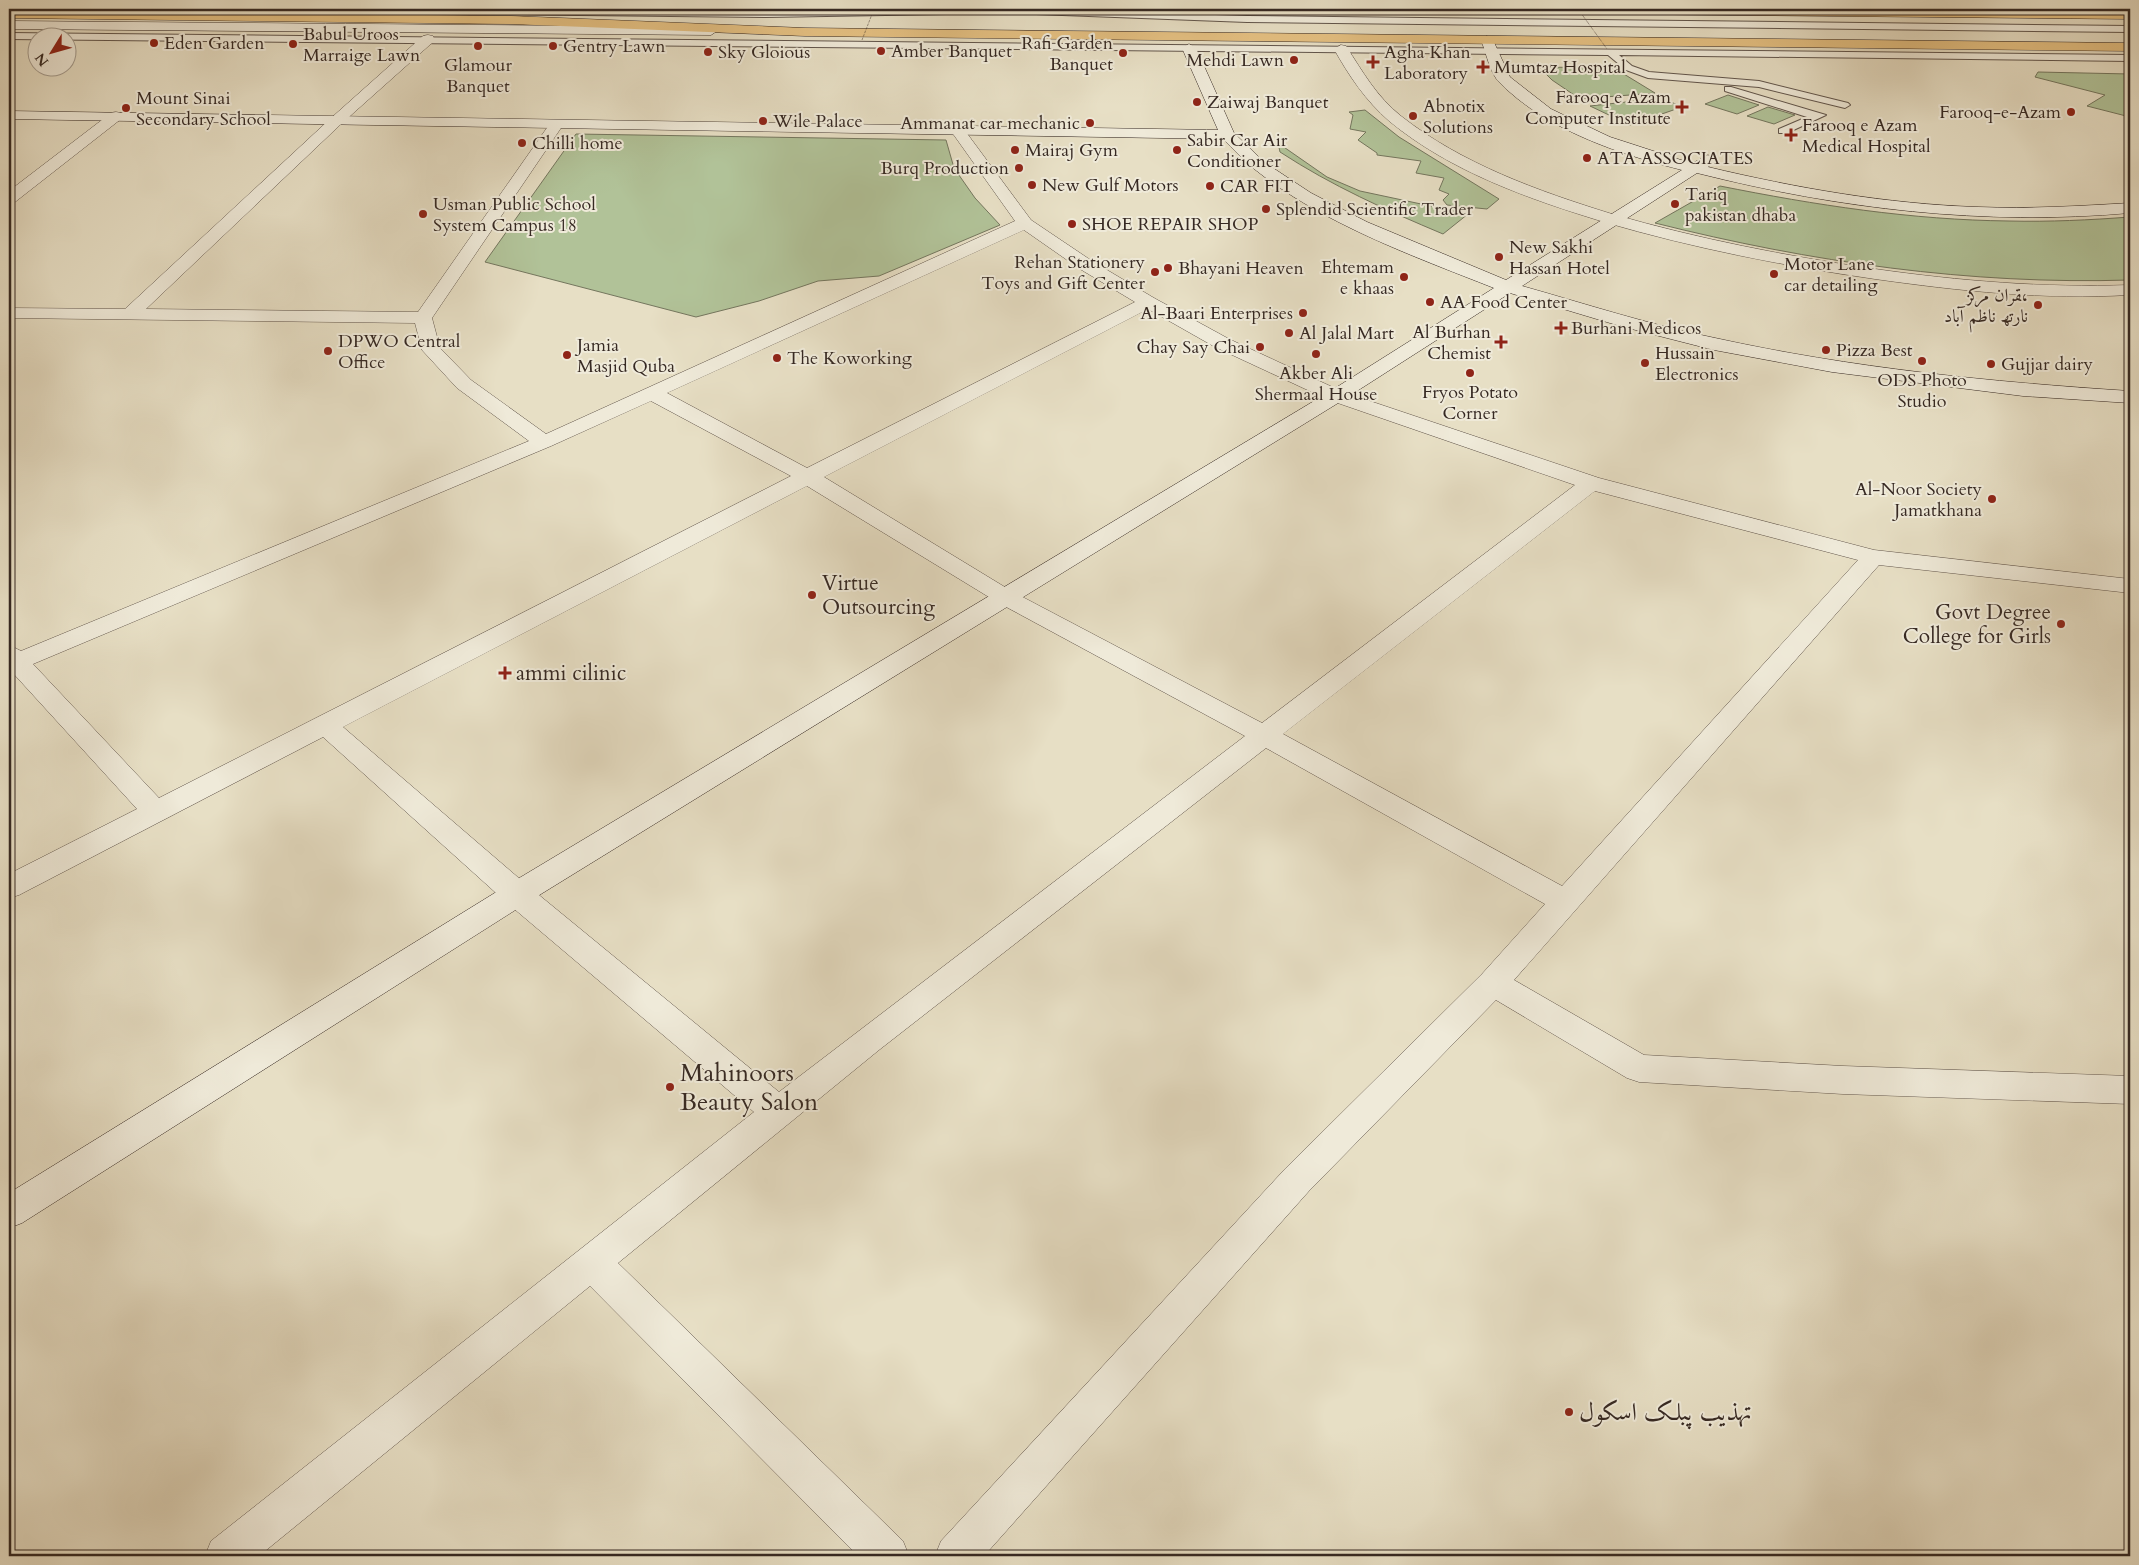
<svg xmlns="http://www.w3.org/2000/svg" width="2139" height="1565" viewBox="0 0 2139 1565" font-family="Cardo,Amiri,serif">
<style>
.green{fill:#b1c298;stroke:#74765e}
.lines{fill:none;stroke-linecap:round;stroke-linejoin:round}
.lane-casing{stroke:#62564c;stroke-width:2}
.street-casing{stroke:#62564c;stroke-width:1}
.secondary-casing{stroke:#362923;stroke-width:1}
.primary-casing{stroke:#362923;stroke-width:1}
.lane{fill:#efead9;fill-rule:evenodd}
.street{fill:#efead9;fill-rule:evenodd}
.secondary{fill:#efead9;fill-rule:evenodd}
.primary{fill:#e4c082;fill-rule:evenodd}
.path-bridge{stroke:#362923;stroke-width:1;stroke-dasharray:0.5 1;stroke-linecap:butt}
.poi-dot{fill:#8f2418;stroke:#efead9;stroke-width:2}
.labels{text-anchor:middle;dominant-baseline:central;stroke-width:4;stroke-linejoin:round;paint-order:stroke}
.far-poi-label{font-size:18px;fill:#362923;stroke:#efead9;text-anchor:start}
.poi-label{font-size:21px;fill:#362923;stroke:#efead9;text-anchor:start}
.near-poi-label{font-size:25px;fill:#362923;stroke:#efead9;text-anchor:start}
</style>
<rect width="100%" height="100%" fill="#e7dfc5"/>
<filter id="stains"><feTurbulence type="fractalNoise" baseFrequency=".004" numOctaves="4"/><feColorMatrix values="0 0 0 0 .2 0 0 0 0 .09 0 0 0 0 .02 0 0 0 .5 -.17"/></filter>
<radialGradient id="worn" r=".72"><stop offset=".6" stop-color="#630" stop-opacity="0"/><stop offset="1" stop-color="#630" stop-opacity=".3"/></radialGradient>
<!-- green -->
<path class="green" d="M1539,67L1614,68L1655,93L1580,99L1552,80Z
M2038,72L2130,74V117L2087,106L2105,95L2035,77Z
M1728,95L1759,105L1737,114L1705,104Z
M1662,98L1682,107L1630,125L1590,106Z
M1768,107L1795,115L1774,124L1747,116Z
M1365,110L1399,137L1499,199L1487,209L1447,205L1443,200L1449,194L1439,190L1444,178L1416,173L1421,161L1377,155V153L1358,140L1366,132L1350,129L1353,115L1349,112Z
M576,134L946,140L954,168L975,198L1000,225L879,276L818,281L759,301L696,317L485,262Z
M1278,143L1327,177L1360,191L1468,214L1443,234C1386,210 1332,186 1280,152Z
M1720,186C1815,205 1912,220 2009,221C2049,222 2090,220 2130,217V280C1970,285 1810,262 1655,223Z"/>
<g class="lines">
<defs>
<path id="lane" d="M305,9L766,11L857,9H1026L1247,16L2130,26V32L1247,22L1006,13L766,17L309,12Z
M9,33L2130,55V61L1619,55L1632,66L1649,72L1759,81L1848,103L1850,105L1845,108L1759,87L1648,78L1626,70L1608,55L9,39Z
M1725,87H1731L1826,115L1787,133H1779V129L1807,117L1725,91Z"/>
<path id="street" d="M428,35L433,36L434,39L433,42L340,125L146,309L418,312L551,122H561L563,125L432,318L440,348L471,380L546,434L1015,221L951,131L958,127L963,128L1031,220L1092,261L1154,298L1229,339L1343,392L1599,478L1874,550L2130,579V593L1879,565L1514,980L1644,1055L1843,1066L2130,1076V1104L1843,1094L1639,1082L1627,1078L1496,1000L1309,1191L984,1556H935L941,1541L1285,1169L1482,974L1545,904L1266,748L879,1050L618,1263L903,1541L909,1556H858L590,1286L259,1556H205L211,1541L754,1112L506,902L323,737L19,895L9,898V874L137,809L12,672L9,673V645L21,651L529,441L457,388L422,350L415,323L9,318V308L125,309L330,119L423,36ZM1024,230L1080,269L1135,302L807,468L667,393ZM1148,309L1215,347L1329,400L1575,485L1262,723L1013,592L824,477ZM651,401L791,476L159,798L33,664L551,446ZM807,486L997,602L1245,736L779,1092L528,886L343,727ZM1595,491L1858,560L1562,886L1283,734Z
M1341,45L1346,46C1363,72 1376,96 1401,116C1462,164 1538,191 1612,214C1699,239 1786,256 1875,269C1960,281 2044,288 2130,285V295C2045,300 1960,291 1875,279C1784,266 1693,248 1604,222C1529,199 1451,172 1389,121C1366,101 1349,76 1334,49Z
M116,112L121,113L123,116L121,119L15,202L9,204V191L111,113Z"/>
<path id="secondary" d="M2057,9H2072L2078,14L2072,18Z
M9,21L711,27L717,31L711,35L9,29Z
M1487,36L1493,40L1510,77L1551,109L1610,137L1681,160L1693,163L1708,155L1716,160L1708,167C1796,188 1887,204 1978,207C2029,209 2079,206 2130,203V213C1984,226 1840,209 1697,173L1522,286C1586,304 1650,325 1715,338C1851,368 1991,382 2130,391V403L2023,396L1832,372L1714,350L1620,326L1510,293L1343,400L528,902L22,1223L9,1228V1193L506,886L1329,392L1494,288C1413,256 1321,223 1253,168C1243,159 1233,149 1223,139L9,119V111L1218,130L1182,48L1189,44L1196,48L1234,133L1264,162L1311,193L1367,222L1506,280L1682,170C1619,154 1546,130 1499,82C1490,73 1486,52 1481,40Z"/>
<path id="primary" d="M1513,9L2130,11V19L1519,13Z
M9,10L511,16L805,28L2130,43V51L805,36L511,24L9,18Z"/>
</defs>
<!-- lane casing -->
<use href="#lane" class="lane-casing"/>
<!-- street casing -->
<use href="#street" class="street-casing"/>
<!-- secondary casing -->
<use href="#secondary" class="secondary-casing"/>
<!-- primary casing -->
<use href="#primary" class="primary-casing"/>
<!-- lane -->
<use href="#lane" class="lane"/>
<!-- street -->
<use href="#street" class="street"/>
<!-- secondary -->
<use href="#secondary" class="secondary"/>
<!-- primary -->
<use href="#primary" class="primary"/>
<!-- path-bridge -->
<path class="path-bridge" d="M1578,9L1607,49
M862,40L874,9"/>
</g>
<!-- markers -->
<g class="poi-dot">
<circle cx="154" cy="43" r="5"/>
<circle cx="293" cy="44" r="5"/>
<circle cx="478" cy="46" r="5"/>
<circle cx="553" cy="46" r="5"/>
<circle cx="881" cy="51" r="5"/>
<circle cx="708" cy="52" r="5"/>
<circle cx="1123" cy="53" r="5"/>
<circle cx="1294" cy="60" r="5"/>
<path d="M1370.5 54.5h5v5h5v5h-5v5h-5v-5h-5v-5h5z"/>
<path d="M1480.5 59.5h5v5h5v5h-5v5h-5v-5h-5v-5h5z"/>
<circle cx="1197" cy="102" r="5"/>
<path d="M1679.5 99.5h5v5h5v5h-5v5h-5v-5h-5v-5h5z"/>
<circle cx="126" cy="108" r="5"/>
<circle cx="2071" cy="112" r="5"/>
<circle cx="1413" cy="116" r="5"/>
<circle cx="763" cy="121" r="5"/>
<circle cx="1090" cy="123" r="5"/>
<path d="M1788.5 127.5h5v5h5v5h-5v5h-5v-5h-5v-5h5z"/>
<circle cx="522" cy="143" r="5"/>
<circle cx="1015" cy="150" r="5"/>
<circle cx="1177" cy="150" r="5"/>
<circle cx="1587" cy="158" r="5"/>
<circle cx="1019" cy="168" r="5"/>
<circle cx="1032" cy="185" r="5"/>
<circle cx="1210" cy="186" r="5"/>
<circle cx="1675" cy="204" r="5"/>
<circle cx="1266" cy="209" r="5"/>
<circle cx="423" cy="214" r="5"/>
<circle cx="1072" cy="224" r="5"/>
<circle cx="1499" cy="257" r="5"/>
<circle cx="1168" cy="268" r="5"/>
<circle cx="1155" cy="272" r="5"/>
<circle cx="1774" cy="274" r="5"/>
<circle cx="1404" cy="277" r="5"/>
<circle cx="1430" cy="302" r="5"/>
<circle cx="2038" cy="305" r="5"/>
<circle cx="1303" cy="313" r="5"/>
<path d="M1558.5 320.5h5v5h5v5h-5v5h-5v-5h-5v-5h5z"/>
<circle cx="1289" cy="333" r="5"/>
<path d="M1498.5 334.5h5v5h5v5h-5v5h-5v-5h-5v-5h5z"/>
<circle cx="1260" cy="347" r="5"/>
<circle cx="1826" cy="350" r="5"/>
<circle cx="328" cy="351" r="5"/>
<circle cx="1316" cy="354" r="5"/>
<circle cx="567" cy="355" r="5"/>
<circle cx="777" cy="358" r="5"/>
<circle cx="1922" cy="361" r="5"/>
<circle cx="1645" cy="363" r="5"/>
<circle cx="1991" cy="364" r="5"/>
<circle cx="1470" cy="373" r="5"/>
<circle cx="1992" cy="499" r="5"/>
<circle cx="812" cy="595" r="5"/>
<circle cx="2061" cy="624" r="5"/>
<path d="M502.5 665.5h5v5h5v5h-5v5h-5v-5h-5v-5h5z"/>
<circle cx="670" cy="1087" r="5"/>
<circle cx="1569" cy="1412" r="5"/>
</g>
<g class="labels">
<!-- far-poi labels -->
<g class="far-poi-label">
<text x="303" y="34">Babul Uroos<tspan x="303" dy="21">Marraige Lawn</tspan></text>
<text x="164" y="43">Eden Garden</text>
<text x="1113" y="43" text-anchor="end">Rafi Garden<tspan x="1113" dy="21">Banquet</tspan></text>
<text x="563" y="46">Gentry Lawn</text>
<text x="891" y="51">Amber Banquet</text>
<text x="718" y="52">Sky Gloious</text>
<text x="1384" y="52">Agha Khan<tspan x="1384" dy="21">Laboratory</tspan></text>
<text x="1284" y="60" text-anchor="end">Mehdi Lawn</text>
<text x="478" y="65" text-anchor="middle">Glamour<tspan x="478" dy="21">Banquet</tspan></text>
<text x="1494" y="67">Mumtaz Hospital</text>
<text x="1671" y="97" text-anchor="end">Farooq e Azam<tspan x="1671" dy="21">Computer Institute</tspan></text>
<text x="136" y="98">Mount Sinai<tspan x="136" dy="21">Secondary School</tspan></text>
<text x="1207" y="102">Zaiwaj Banquet</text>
<text x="1423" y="106">Abnotix<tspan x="1423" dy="21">Solutions</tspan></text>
<text x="2061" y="112" text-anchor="end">Farooq-e-Azam</text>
<text x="773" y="121">Wile Palace</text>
<text x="1080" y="123" text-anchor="end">Ammanat car mechanic</text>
<text x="1802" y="125">Farooq e Azam<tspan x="1802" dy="21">Medical Hospital</tspan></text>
<text x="1187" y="140">Sabir Car Air<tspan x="1187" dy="21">Conditioner</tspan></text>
<text x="532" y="143">Chilli home</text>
<text x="1025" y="150">Mairaj Gym</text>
<text x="1597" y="158">ATA ASSOCIATES</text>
<text x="1009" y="168" text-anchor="end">Burq Production</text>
<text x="1042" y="185">New Gulf Motors</text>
<text x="1220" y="186">CAR FIT</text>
<text x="1685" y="194">Tariq<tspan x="1685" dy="21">pakistan dhaba</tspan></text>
<text x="433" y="204">Usman Public School<tspan x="433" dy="21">System Campus 18</tspan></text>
<text x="1276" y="209">Splendid Scientific Trader</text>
<text x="1082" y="224">SHOE REPAIR SHOP</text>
<text x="1509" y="247">New Sakhi<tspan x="1509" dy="21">Hassan Hotel</tspan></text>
<text x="1145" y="262" text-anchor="end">Rehan Stationery<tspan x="1145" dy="21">Toys and Gift Center</tspan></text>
<text x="1784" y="264">Motor Lane<tspan x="1784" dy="21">car detailing</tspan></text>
<text x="1394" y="267" text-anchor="end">Ehtemam<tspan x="1394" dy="21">e khaas</tspan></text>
<text x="1178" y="268">Bhayani Heaven</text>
<text x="2028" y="295" text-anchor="end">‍قران مرکز،<tspan x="2028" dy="21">نارتھ ناظم آباد</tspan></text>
<text x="1440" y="302">AA Food Center</text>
<text x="1293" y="313" text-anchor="end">Al-Baari Enterprises</text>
<text x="1571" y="328">Burhani Medicos</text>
<text x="1491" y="332" text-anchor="end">Al Burhan<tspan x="1491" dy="21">Chemist</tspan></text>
<text x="1299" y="333">Al Jalal Mart</text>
<text x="338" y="341">DPWO Central<tspan x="338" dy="21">Office</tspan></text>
<text x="577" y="345">Jamia<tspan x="577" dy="21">Masjid Quba</tspan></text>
<text x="1250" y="347" text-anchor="end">Chay Say Chai</text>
<text x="1836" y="350">Pizza Best</text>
<text x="1655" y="353">Hussain<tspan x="1655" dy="21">Electronics</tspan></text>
<text x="787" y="358">The Koworking</text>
<text x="2001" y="364">Gujjar dairy</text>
<text x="1316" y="373" text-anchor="middle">Akber Ali<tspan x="1316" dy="21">Shermaal House</tspan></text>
<text x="1922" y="380" text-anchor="middle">ODS Photo<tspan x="1922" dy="21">Studio</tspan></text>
<text x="1470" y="392" text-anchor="middle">Fryos Potato<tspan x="1470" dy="21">Corner</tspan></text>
<text x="1982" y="489" text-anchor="end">Al-Noor Society<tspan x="1982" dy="21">Jamatkhana</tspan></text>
</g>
<!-- poi labels -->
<g class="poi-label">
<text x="822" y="583">Virtue<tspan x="822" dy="24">Outsourcing</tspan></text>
<text x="2051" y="612" text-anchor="end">Govt Degree<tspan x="2051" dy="24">College for Girls</tspan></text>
<text x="516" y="673">ammi cilinic</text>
</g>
<!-- near-poi labels -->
<g class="near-poi-label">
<text x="680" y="1073">Mahinoors<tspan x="680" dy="29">Beauty Salon</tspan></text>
<text x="1579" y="1412">تہذیب پبلک اسکول</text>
</g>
</g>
<!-- margin -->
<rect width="2139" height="1565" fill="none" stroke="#e7dfc5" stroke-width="30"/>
<rect x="10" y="10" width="2119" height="1545" fill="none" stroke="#362923" stroke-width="2.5"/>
<rect x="15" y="15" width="2109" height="1535" fill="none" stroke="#362923"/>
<!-- north arrow -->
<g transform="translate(52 52) rotate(233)"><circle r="24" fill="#efead9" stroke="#a59d90"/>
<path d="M0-4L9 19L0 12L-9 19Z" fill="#8f2418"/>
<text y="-8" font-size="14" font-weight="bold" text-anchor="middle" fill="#362923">N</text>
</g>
<rect width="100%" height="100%" filter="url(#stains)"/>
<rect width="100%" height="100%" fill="url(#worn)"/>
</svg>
